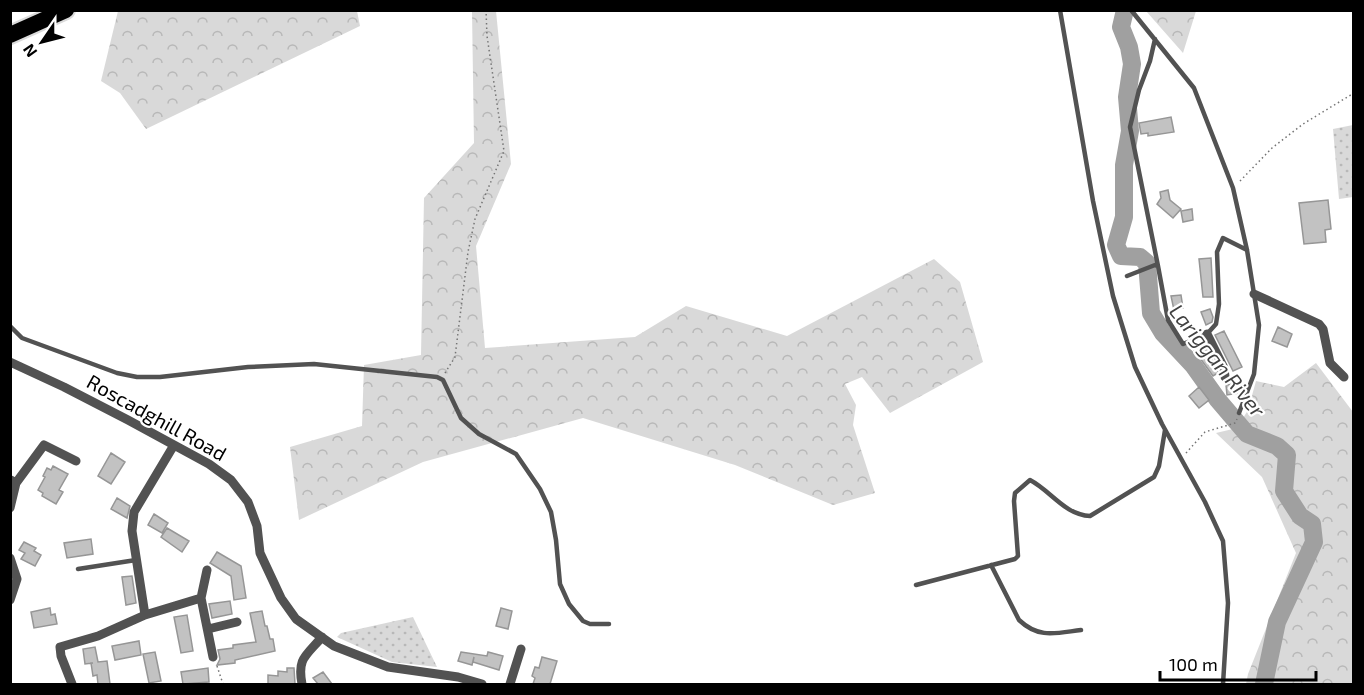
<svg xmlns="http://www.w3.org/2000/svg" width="1364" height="695" viewBox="0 0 1364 695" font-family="'Exo 2',sans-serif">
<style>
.green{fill:url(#green-dots)}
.forest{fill:url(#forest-crowns)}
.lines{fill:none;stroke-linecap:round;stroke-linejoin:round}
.river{stroke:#a0a0a0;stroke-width:18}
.building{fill:#c2c2c2;stroke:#969696;stroke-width:1.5}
.highway-casing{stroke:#dbdbdb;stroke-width:20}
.path{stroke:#747474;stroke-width:1.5;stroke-dasharray:1.5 3;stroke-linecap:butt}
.lane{stroke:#525252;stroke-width:4.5}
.street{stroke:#525252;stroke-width:9}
.highway{stroke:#000;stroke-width:16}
.labels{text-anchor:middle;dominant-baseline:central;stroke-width:4.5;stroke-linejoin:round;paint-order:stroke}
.street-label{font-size:20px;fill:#000;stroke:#fff}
.water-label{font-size:21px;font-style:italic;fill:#414141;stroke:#fff}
</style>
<defs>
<pattern id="green-dots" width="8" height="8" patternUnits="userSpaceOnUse" patternTransform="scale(1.5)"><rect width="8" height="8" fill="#d9d9d9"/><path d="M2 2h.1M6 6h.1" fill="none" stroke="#b8b8b8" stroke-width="1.8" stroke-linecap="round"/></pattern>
<pattern id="forest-crowns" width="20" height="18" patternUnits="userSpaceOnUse" patternTransform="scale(1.5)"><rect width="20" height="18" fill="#d9d9d9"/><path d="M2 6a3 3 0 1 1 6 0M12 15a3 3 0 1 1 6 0" fill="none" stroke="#b8b8b8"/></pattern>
</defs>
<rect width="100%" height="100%" fill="#fff"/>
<!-- green -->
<path class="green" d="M1353,125V197L1339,199L1333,129Z
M413,617L437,667L392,662L337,637L341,633Z"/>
<!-- forest -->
<path class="forest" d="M118,11H357L360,26L146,129L120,93L101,81Z
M472,11H496L511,164L476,246L485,348L635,337L686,306L787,336L934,259L960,282L983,362L890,413L862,377L845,384L856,405L853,425L875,493L833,505L735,465L583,418L423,462L299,520L290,447L362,426L364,365L421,355L424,198L474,143Z
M1146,11H1196L1183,53Z
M1316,363L1353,412V684H1246L1248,674L1296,553L1262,477L1216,433L1237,428L1248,410L1256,381L1284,387Z"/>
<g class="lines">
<!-- river -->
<path class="river" d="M1125,10L1121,27L1129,47L1132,64L1127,97L1130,131L1124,165V217L1116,245L1121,256L1140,257L1147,263L1151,313L1163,333L1193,365L1218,400L1247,434L1277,446L1287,455L1284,491L1300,516L1312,524L1314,542L1277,622L1264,684"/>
</g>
<!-- building -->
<path class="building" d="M1171,117L1174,132L1148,136V133L1141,134L1139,123Z
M1168,190L1170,200L1181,209L1173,218L1157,204L1161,198L1160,192Z
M1328,200L1331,229L1325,230L1326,242L1304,244L1299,203Z
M1192,209L1193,220L1183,222L1181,211Z
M1211,258L1213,297H1203L1199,259Z
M1181,295L1183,308L1174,310L1171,296Z
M1210,309L1213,317L1212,322L1206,325L1201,312Z
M1278,327L1292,334L1287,347L1272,341Z
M1224,331L1242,367L1233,371L1215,335Z
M1204,343L1217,370L1218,373L1213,376L1194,350Z
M1238,383L1240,393L1227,395L1226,385Z
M1199,387L1209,400L1199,408L1189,396Z
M111,453L125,462L111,484L98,476Z
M53,466L68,474L59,490L63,492L56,504L42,496L43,493L38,490L45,477L43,476L47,468L51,470Z
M117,498L130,506L127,518L111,509Z
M154,514L168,523L162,533L148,525Z
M167,528L189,541L182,552L161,537Z
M91,539L93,554L67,558L64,543Z
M24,542L36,548L34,551L41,555L35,566L21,559L25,553L19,550Z
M217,552L241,566L246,598L234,600L231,576L210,563Z
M132,576L136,603L126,605L122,577Z
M230,601L232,614L212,618L209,604Z
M50,608L51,615L55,614L57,624L34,628L31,612Z
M501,608L512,611L508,629L496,626Z
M262,611L265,626H267L270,639H273L275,651L235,660V663L217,665L220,659L218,650L233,648V645L256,642L250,613Z
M187,615L193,651L181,653L174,617Z
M139,641L141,655L115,660L112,646Z
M95,647L98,662L107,661L110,684H98L97,675L93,676L91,663H93L85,664L83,649Z
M155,652L161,681L149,683L143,654Z
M461,652L487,656L488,652L503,656L499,670L473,662L474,657L472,665L458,661Z
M542,657L557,661L550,684H533L535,678L532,676L535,667L539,668Z
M208,668L209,682L183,684L181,672Z
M287,668H294L295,684H268V675L278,676V671L287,672Z
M323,672L332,684H318L313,678Z"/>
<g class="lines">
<defs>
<path id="highway" d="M10,35L66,10"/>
</defs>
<!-- highway casing -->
<use href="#highway" class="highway-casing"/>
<!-- path -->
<path class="path" d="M1240,181L1272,148L1303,124L1354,93
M445,373L455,357L468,252L475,219L504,151L487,36L486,10
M1186,453L1205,432L1235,423L1237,419
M217,666L223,684"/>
<!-- lane -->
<path class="lane" d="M1060,10L1093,201L1113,296L1135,367L1162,424L1205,502L1223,541L1228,603L1223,684
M1131,10L1194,88L1233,188L1247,250L1259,325L1254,374L1239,413
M1155,39L1150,61L1139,90L1130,127L1158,266
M1127,276L1155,265L1158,266L1168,320L1183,344L1207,334L1216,324L1219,304L1217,252L1223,238L1247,250
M10,326L22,338L117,373L137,377H160L248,367L314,364L437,377L443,380L461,418L479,434L516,454L540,489L551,512L556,540L560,584L569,604L583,621L590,624H609
M991,565L1019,620C1039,639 1056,633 1081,630
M78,569L136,560
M916,585L1015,559L1018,556L1014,501L1015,493L1030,480C1051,491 1065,515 1090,516L1154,477L1159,466L1165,430"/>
<!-- street -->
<path class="street" d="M1254,294L1319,324L1323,329L1330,363L1344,377
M1207,334L1224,368L1225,377
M10,362L64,387L128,420L209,464L231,480L248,502L257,526L260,553L281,598L296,619L334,646L388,667L458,677L482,684
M16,483L44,445L76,461
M10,508L16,483L11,480
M10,558L17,579L10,600
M201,598L213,657
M145,615L201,598L207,570
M208,629L237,622
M72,684L61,656L60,647L98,636L145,615L132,531L134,512L174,445
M302,684C297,658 306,656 322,637
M510,684L521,649"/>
<!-- highway -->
<use href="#highway" class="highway"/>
</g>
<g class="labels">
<!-- street labels -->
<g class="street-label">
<text transform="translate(157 417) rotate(29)">Roscadghill Road</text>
</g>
<!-- water labels -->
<g class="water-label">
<text transform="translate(1218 360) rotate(51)">Lariggan River</text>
</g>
</g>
<!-- border -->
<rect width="1364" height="695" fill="none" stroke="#000000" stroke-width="24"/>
<!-- north arrow -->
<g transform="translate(42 42) rotate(235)" stroke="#ffffff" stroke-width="4.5" paint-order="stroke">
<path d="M0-4.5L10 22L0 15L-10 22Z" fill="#000000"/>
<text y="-9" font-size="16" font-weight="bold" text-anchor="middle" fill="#000000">N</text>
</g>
<!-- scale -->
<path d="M1160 671v9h156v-9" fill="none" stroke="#000000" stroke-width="3"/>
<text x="1169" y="671" font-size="18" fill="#000000" stroke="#ffffff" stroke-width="4.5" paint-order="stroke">100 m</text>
</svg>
